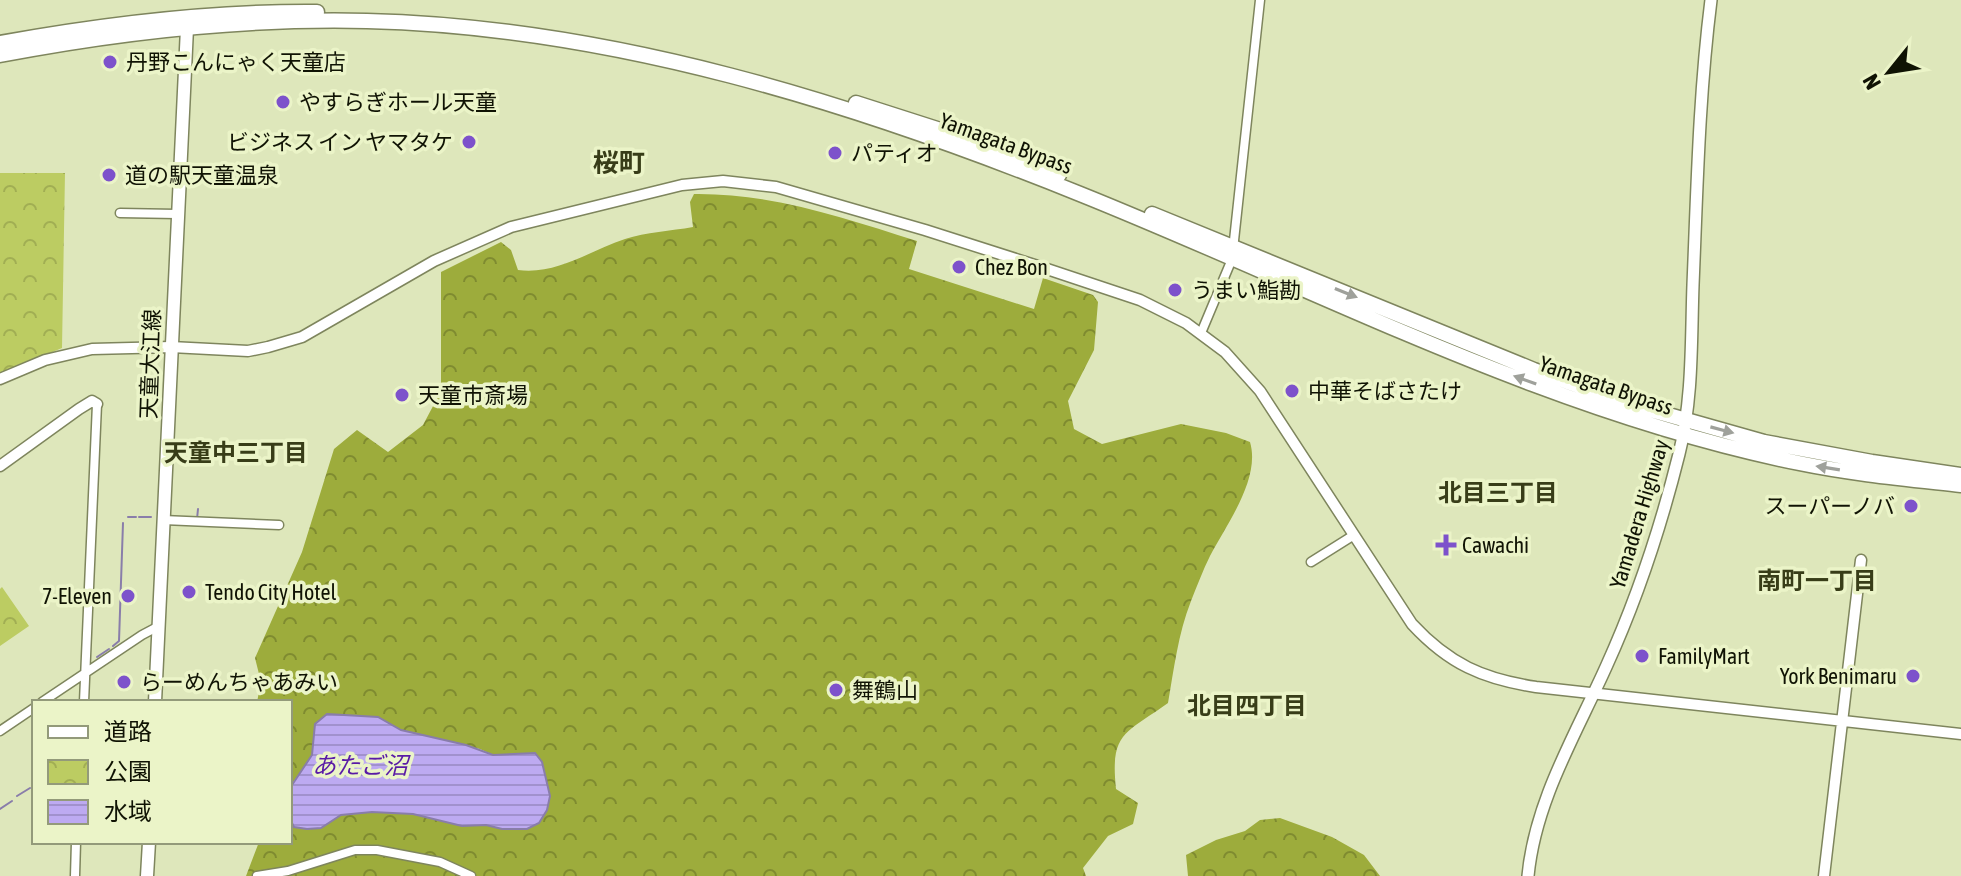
<svg xmlns="http://www.w3.org/2000/svg" width="1961" height="876" viewBox="0 0 1961 876" font-family="'Asap Condensed','Noto Sans JP',sans-serif">
<style>
.forest{fill:url(#forest-crowns)}
.park{fill:url(#park-crowns)}
.water{fill:url(#water-rules);stroke:#897daa;stroke-width:2}
.lines{fill:none;stroke-linecap:round;stroke-linejoin:round}
.stream{stroke:#897daa;stroke-width:2}
.minor-casing{stroke:#7e855d;stroke-width:11}
.tertiary-casing{stroke:#7e855d;stroke-width:13}
.secondary-casing{stroke:#7e855d;stroke-width:14}
.primary-casing{stroke:#7e855d;stroke-width:15}
.trunk-casing{stroke:#7e855d;stroke-width:17}
.minor{stroke:#fff;stroke-width:8}
.tertiary{stroke:#fff;stroke-width:10}
.secondary{stroke:#fff;stroke-width:11}
.primary{stroke:#fff;stroke-width:12}
.trunk{stroke:#fff;stroke-width:14}
.oneway{fill:#9fa19b}
.poi-dot{fill:#7d52cb;stroke:#ebf4c8;stroke-width:3}
.labels{text-anchor:middle;dominant-baseline:central;stroke-width:7;stroke-linejoin:round;paint-order:stroke}
.poi-label{font-size:22px;fill:#101304;stroke:#ebf4c8;text-anchor:start}
.street-label{font-size:22px;fill:#101304;stroke:#ebf4c8}
.neighbourhood-label{font-size:24px;font-weight:bold;fill:#383d18;stroke:#ebf4c8}
.water-label{font-size:24px;font-style:italic;fill:#591aa6;stroke:#ebf4c8}
.quarter-label{font-size:26px;font-weight:bold;fill:#383d18;stroke:#ebf4c8}
</style>
<defs>
<pattern id="forest-crowns" width="20" height="18" patternUnits="userSpaceOnUse" patternTransform="scale(2)"><rect width="20" height="18" fill="#9dac3c"/><path d="M2 6a3 3 0 1 1 6 0M12 15a3 3 0 1 1 6 0" fill="none" stroke="#7f8b30"/></pattern>
<pattern id="park-crowns" width="20" height="18" patternUnits="userSpaceOnUse" patternTransform="scale(2)"><rect width="20" height="18" fill="#bccc62"/><path d="M2 6a3 3 0 1 1 6 0M12 15a3 3 0 1 1 6 0" fill="none" stroke="#a1ae53"/></pattern>
<pattern id="water-rules" width="6" height="5" patternUnits="userSpaceOnUse" patternTransform="scale(2)"><rect width="6" height="5" fill="#bdaaf1"/><path d="M0 2.5h6" fill="none" stroke="#a191cd"/></pattern>
</defs>
<rect width="100%" height="100%" fill="#dee7bb"/>
<!-- forest -->
<path class="forest" d="M694,194C772,193 844,218 917,241L909,269L1034,309L1043,278L1093,295L1098,302L1094,350L1068,401L1074,429L1102,444L1181,424L1226,433L1250,442C1261,479 1226,525 1210,556C1203,570 1197,586 1191,601C1178,634 1174,669 1168,703C1125,734 1110,732 1116,789L1138,803L1133,824L1108,836L1083,868L1086,876H246L259,842H290V819L294,827L321,828L341,815L372,812L413,814L462,826L486,825L502,829L550,796L542,762L535,753L493,755L480,749L401,730L377,717L327,714L315,724L312,755L290,787V702H257L261,682L255,658L302,552L334,449L357,430L388,452L423,425L441,391V272L501,242L511,250L518,270C557,275 589,251 625,239C646,232 671,231 693,227L690,202Z
M1280,818L1332,837L1364,855L1380,876H1188L1186,855L1216,840L1245,831L1260,820Z"/>
<!-- park -->
<path class="park" d="M0,173H65L62,348L0,374Z
M2,587L29,626L0,646V589Z"/>
<!-- water -->
<path class="water" d="M327,714L378,717L401,730L466,745L493,755L535,753L542,762L550,796L547,810L539,823L527,829H502L486,825L462,826L413,814L372,812L341,815L321,828L307,829L294,827L290,819V788L312,755L315,724Z"/>
<g class="lines">
<!-- stream -->
<path class="stream" d="M128,517H136
M139,517H151
M197,519L198,509
M113,646L119,641L123,523
M97,657L109,649
M17,796L30,788
M0,809L12,801"/>
<defs>
<path id="minor" d="M120,213L177,214
M1201,333L1232,259L1260,0
M163,520L279,525
M1311,562L1354,535
M42,702L142,635L159,626
M84,702L97,404
M0,731L34,708
M75,876L76,842
M257,876L288,871L355,850H377L440,862L471,876"/>
<path id="tertiary" d="M0,379L45,360L92,349L171,347L248,351L268,347L302,337L434,261L511,227L682,185L723,181L776,187L925,230L1044,268L1140,300L1186,323L1225,352L1260,391L1412,624C1449,664 1483,679 1536,687L1961,734
M0,466L79,409L92,401L97,404
M1824,876L1861,560"/>
<path id="secondary" d="M1528,876C1535,801 1576,734 1606,667C1637,599 1661,526 1679,454C1693,399 1691,341 1693,285C1697,189 1699,95 1711,0"/>
<path id="primary" d="M155,702L187,28
M147,876L149,842"/>
<path id="trunk" d="M0,43C105,24 211,11 317,12
M0,55C120,32 244,18 367,21C612,27 854,103 1080,194C1317,289 1547,412 1799,463C1852,474 1907,479 1961,485
M856,103L959,136L1059,175
M1152,214L1534,370L1626,403L1764,442L1872,462L1961,475"/>
</defs>
<!-- minor casing -->
<use href="#minor" class="minor-casing"/>
<!-- tertiary casing -->
<use href="#tertiary" class="tertiary-casing"/>
<!-- secondary casing -->
<use href="#secondary" class="secondary-casing"/>
<!-- primary casing -->
<use href="#primary" class="primary-casing"/>
<!-- trunk casing -->
<use href="#trunk" class="trunk-casing"/>
<!-- minor -->
<use href="#minor" class="minor"/>
<!-- tertiary -->
<use href="#tertiary" class="tertiary"/>
<!-- secondary -->
<use href="#secondary" class="secondary"/>
<!-- primary -->
<use href="#primary" class="primary"/>
<!-- trunk -->
<use href="#trunk" class="trunk"/>
</g>
<!-- one-way arrows -->
<defs><path id="oneway-solid" d="M-6-.8H1V-3.2L6.5 0L1 3.2V.8H-6Z" transform="scale(2)"/></defs>
<g class="oneway">
<use href="#oneway-solid" transform="translate(1346 293) rotate(22)"/>
<use href="#oneway-solid" transform="translate(1525 380) rotate(-160)"/>
<use href="#oneway-solid" transform="translate(1722 430) rotate(15)"/>
<use href="#oneway-solid" transform="translate(1828 468) rotate(-171)"/>
</g>
<!-- markers -->
<g class="poi-dot">
<circle cx="110" cy="62" r="8"/>
<circle cx="283" cy="102" r="8"/>
<circle cx="469" cy="142" r="8"/>
<circle cx="835" cy="153" r="8"/>
<circle cx="109" cy="175" r="8"/>
<circle cx="959" cy="267" r="8"/>
<circle cx="1175" cy="290" r="8"/>
<circle cx="1292" cy="391" r="8"/>
<circle cx="402" cy="395" r="8"/>
<circle cx="1911" cy="506" r="8"/>
<path d="M1442 533h8v8h8v8h-8v8h-8v-8h-8v-8h8z"/>
<circle cx="189" cy="592" r="8"/>
<circle cx="128" cy="596" r="8"/>
<circle cx="1642" cy="656" r="8"/>
<circle cx="1913" cy="676" r="8"/>
<circle cx="124" cy="682" r="8"/>
<circle cx="836" cy="690" r="8"/>
</g>
<g class="labels">
<!-- poi labels -->
<g class="poi-label">
<text x="126" y="62">丹野こんにゃく天童店</text>
<text x="299" y="102">やすらぎホール天童</text>
<text x="453" y="142" text-anchor="end">ビジネス イン ヤマタケ</text>
<text x="851" y="153">パティオ</text>
<text x="125" y="175">道の駅天童温泉</text>
<text x="975" y="267">Chez Bon</text>
<text x="1191" y="290">うまい鮨勘</text>
<text x="1308" y="391">中華そばさたけ</text>
<text x="418" y="395">天童市斎場</text>
<text x="1895" y="506" text-anchor="end">スーパーノバ</text>
<text x="1462" y="545">Cawachi</text>
<text x="205" y="592">Tendo City Hotel</text>
<text x="112" y="596" text-anchor="end">7-Eleven</text>
<text x="1658" y="656">FamilyMart</text>
<text x="1897" y="676" text-anchor="end">York Benimaru</text>
<text x="140" y="682">らーめんちゃあみい</text>
<text x="852" y="690">舞鶴山</text>
</g>
<!-- street labels -->
<g class="street-label">
<text transform="translate(1006 143) rotate(20)">Yamagata Bypass</text>
<text transform="translate(150 364) rotate(-88)">天童大江線</text>
<text transform="translate(1606 385) rotate(19)">Yamagata Bypass</text>
<text transform="translate(1639 514) rotate(-73)">Yamadera Highway</text>
</g>
<!-- neighbourhood labels -->
<g class="neighbourhood-label">
<text x="236" y="452">天童中三丁目</text>
<text x="1498" y="492">北目三丁目</text>
<text x="1817" y="580">南町一丁目</text>
<text x="1247" y="705">北目四丁目</text>
</g>
<!-- water labels -->
<g class="water-label">
<text x="360" y="765">あたご沼</text>
</g>
<!-- quarter labels -->
<g class="quarter-label">
<text x="619" y="163">桜町</text>
</g>
</g>
<!-- legend -->
<rect x="32" y="700" width="260" height="144" fill="#ebf4c8" stroke="#939a7a" stroke-width="2"/>
<rect x="48" y="726" width="40" height="12" fill="#ffffff" stroke="#939a7a" stroke-width="2"/>
<text x="104" y="740" font-size="24" fill="#101304">道路</text>
<rect x="48" y="760" width="40" height="24" fill="url(#park-crowns)" stroke="#939a7a" stroke-width="2"/>
<text x="104" y="780" font-size="24" fill="#101304">公園</text>
<rect x="48" y="800" width="40" height="24" fill="url(#water-rules)" stroke="#939a7a" stroke-width="2"/>
<text x="104" y="820" font-size="24" fill="#101304">水域</text>
<!-- north arrow -->
<g transform="translate(1889 72) rotate(240)" stroke="#ebf4c8" stroke-width="6" paint-order="stroke">
<path d="M0-6L14 30L0 20L-14 30Z" fill="#101304"/>
<text y="-12" font-size="22" font-weight="bold" text-anchor="middle" fill="#101304">N</text>
</g>
</svg>
